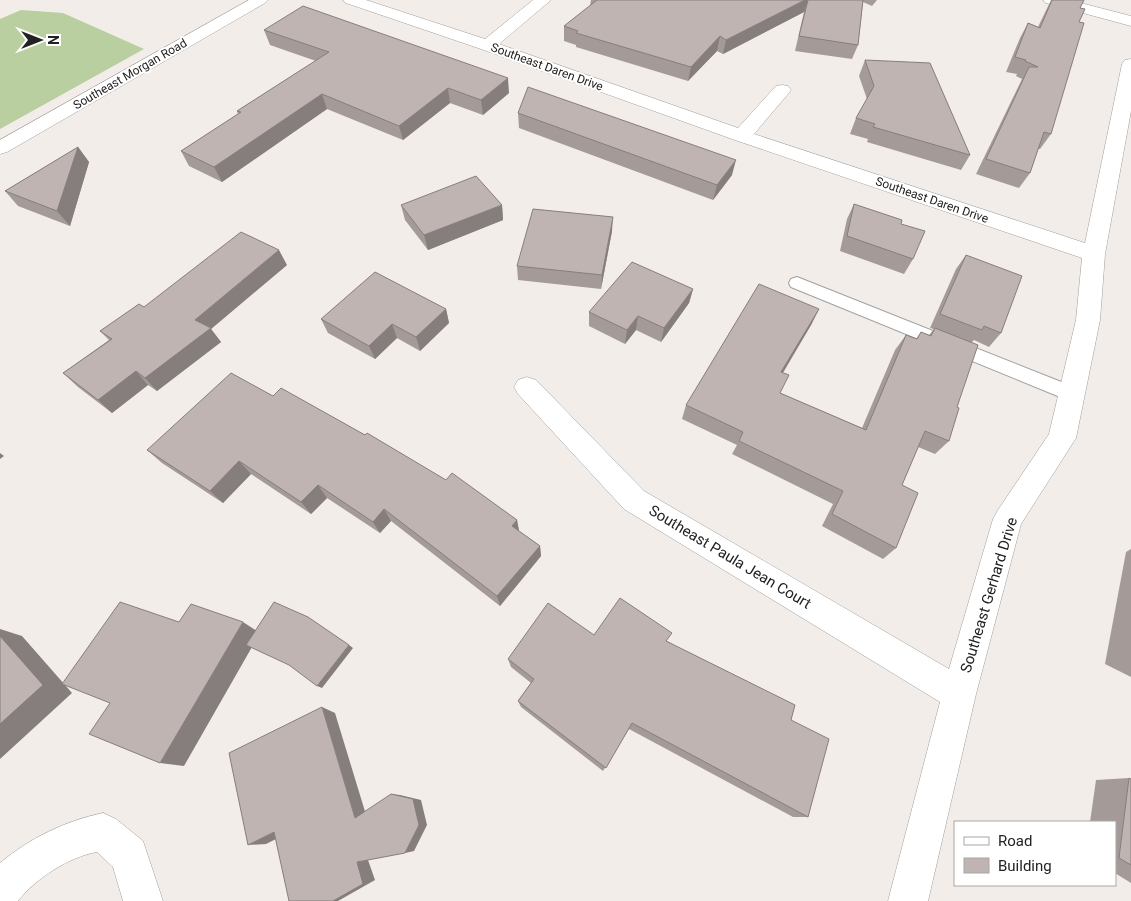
<svg xmlns="http://www.w3.org/2000/svg" width="1131" height="901" viewBox="0 0 1131 901" font-family="Roboto,sans-serif">
<style>
.forest{fill:#b9cf9f}
.lines{fill:none;stroke-linecap:round;stroke-linejoin:round}
.lane-casing{stroke:#9f9f9f;stroke-width:2}
.street-casing{stroke:#9f9f9f;stroke-width:1}
.lane{fill:#fff;fill-rule:evenodd}
.street{fill:#fff;fill-rule:evenodd}
.wall{fill:#a49b99}
.shaded-wall{fill:#867e7d}
.building{fill:#bfb4b2;stroke:#867e7d}
.labels{text-anchor:middle;dominant-baseline:central;stroke-width:4;stroke-linejoin:round;paint-order:stroke}
.far-street-label{font-size:12px;fill:#222;stroke:#fff}
.street-label{font-size:15px;fill:#222;stroke:#fff}
</style>
<rect width="100%" height="100%" fill="#f2ede9"/>
<!-- forest -->
<path class="forest" d="M21,10L63,13L144,49L0,129V19Z"/>
<g class="lines">
<defs>
<path id="lane" d="M797,277L1079,389L1081,394L1079,399L1072,402L1065,399L791,287L789,283L791,279Z"/>
<path id="street" d="M249,0H268L265,3L7,152L0,154V140Z
M343,0H366L485,39L533,0H551L499,44L738,128L776,86L782,85L788,86L791,90L788,94L754,134L1085,243L1122,64L1125,60L1131,59V111L1105,254L1100,320L1076,438L1021,524L976,694L928,901H888L940,702L624,509L518,394L514,387L518,380L527,377L536,380L644,491L949,669L993,519L998,510L1049,434L1076,320L1082,258L735,140L481,49L346,3Z
M1043,0H1069L1131,16V26L1046,3Z
M103,813L116,819L143,841L163,901H123L113,867L97,852C69,857 36,878 18,901H0V863C30,838 65,821 103,813Z"/>
</defs>
<!-- lane casing -->
<use href="#lane" class="lane-casing"/>
<!-- street casing -->
<use href="#street" class="street-casing"/>
<!-- lane -->
<use href="#lane" class="lane"/>
<!-- street -->
<use href="#street" class="street"/>
</g>
<!-- wall -->
<path class="wall" d="M591,0H877L872,6L863,2L858,45L852,59L795,51L804,12L723,54L717,51L688,81L576,47V45L564,41V26L590,6Z
M1051,0H1084L1080,8L1079,22L1051,134L1040,149H1038L1030,173L1019,188L976,174L1022,79L1016,76L1017,74L1006,72L1020,38L1028,23L1038,27Z
M264,30L509,93L483,115L450,103L403,140L327,109L222,182L189,166L181,151L238,114L237,111L316,61L270,45Z
M865,60L970,155L961,170L867,142L868,139L850,134L856,118L867,99L859,76Z
M518,113L732,175L713,200L519,128Z
M78,147L89,162L70,226L18,206L5,191Z
M854,204L913,259L904,274L840,251L847,219Z
M401,205H502L503,220L428,250L405,220Z
M612,231L601,289L518,280L517,266Z
M966,255L1001,333L989,347L974,340L972,342L957,407L949,441L935,454L918,447L902,485L896,548L883,559L822,526L833,504L732,454L737,445L682,419L686,405L819,309L811,325L783,373L780,393L862,428L895,350L906,335L916,339L921,332L929,335L934,329L930,328L956,269Z
M287,265L211,329L221,342L157,391L148,385L112,413L78,387L63,373L109,340L100,331L144,307Z
M693,289L689,303L661,342L636,330L625,344L589,326V312Z
M446,309L449,323L420,351L397,338L375,359L328,333L321,319Z
M273,396L365,435L517,520L519,531L540,546L541,556L500,606L391,521L380,533L327,498L311,514L251,474L223,503L162,463L147,450Z
M1131,549V677L1105,664L1126,552Z
M594,635L667,641L791,720L808,817H793L629,729L603,771L521,707L518,701L531,683L511,667L508,659Z
M1129,778L1131,779V883L1115,873V822H1090L1096,780Z"/>
<!-- shaded-wall -->
<path class="shaded-wall" d="M805,0H808L804,12L723,54L726,40Z
M720,36L717,51L688,81L691,67Z
M508,78L509,93L483,115L481,100Z
M448,88L450,103L403,140L399,126Z
M322,94L327,109L222,182L214,167Z
M78,147L89,162L70,226L57,211Z
M736,160L732,175L713,200L717,185Z
M502,205L503,220L428,250L424,235Z
M613,217L612,231L601,289L602,275Z
M279,250L287,265L211,329L221,342L157,391L145,378L195,320Z
M693,289L689,303L661,342L664,328Z
M446,309L449,323L420,351L416,337Z
M819,309L811,325L774,387L781,372Z
M638,316L636,330L625,344L627,330Z
M392,324L397,338L375,359L369,346Z
M136,371L148,385L112,413L98,400Z
M0,453L4,456L0,459Z
M239,461L251,474L223,503L210,491Z
M318,485L327,498L311,514L301,502Z
M384,509L391,521L380,533L373,522Z
M517,520L519,531L512,526Z
M540,546L541,556L500,606L497,596Z
M243,622L260,633L184,766L160,763Z
M0,629L22,636L72,693L0,759Z
M349,645L353,648L322,688L317,686Z
M322,707L335,713L367,818H355Z
M391,794L400,795L421,800L427,825L414,851L405,853Z
M274,832H290L266,844L248,845Z
M368,860L375,880L338,901H333L357,862Z"/>
<!-- building -->
<path class="building" d="M597,0H805L726,40L720,36L691,67L576,33L578,31L564,26Z
M808,0H863L858,45L799,36Z
M1052,0H1084L1080,8L1085,9L1079,22L1084,23L1051,134L1044,132L1030,173L986,159L1029,67H1038L1025,61L1026,60L1015,57L1028,23L1040,28Z
M303,6L508,78L481,100L448,88L399,126L322,94L214,167L181,151L241,112L237,111L329,52L264,30Z
M865,60L930,63L970,155L873,127L875,124L856,118L874,86Z
M528,87L736,160L717,185L518,113Z
M78,147L57,211L5,191Z
M476,176L502,205L424,235L401,205Z
M854,204L902,220L901,224L925,231L913,259L847,236Z
M533,209L613,217L602,275L517,266Z
M241,232L279,250L195,320L211,328L145,378L136,371L98,400L63,373L112,339L100,331L139,304L144,307Z
M966,255L1022,276L1001,333L984,326L982,330L940,314Z
M632,262L693,289L664,328L638,316L627,330L589,312Z
M375,272L446,309L416,337L392,324L369,346L321,319Z
M759,284L819,309L781,372L789,375L780,393L866,430L906,335L917,339L921,332L931,336L935,328L978,345L957,407L959,408L949,441L925,431L902,485L918,493L896,548L832,514L843,491L739,441L743,432L686,405Z
M231,373L273,396L281,388L365,435L367,433L446,480L452,473L517,520L512,526L540,546L497,596L384,509L373,522L318,485L301,502L239,461L210,491L147,450Z
M620,598L672,633L666,641L795,705L791,720L829,739L808,817L632,723L606,768L518,701L534,679L508,659L548,603L594,635Z
M120,602L179,622L191,604L243,622L160,763L89,734L110,703L62,684Z
M274,602L308,617L349,645L317,686L289,665L246,645Z
M0,636L43,685L0,724Z
M322,707L355,818L391,794L413,799L419,825L405,853L357,862L363,884L333,901H289L274,832L248,845L229,753Z
M1129,778L1131,779V865L1119,858Z"/>
<g class="labels">
<!-- far-street labels -->
<g class="far-street-label">
<text transform="translate(547 67) rotate(20)">Southeast Daren Drive</text>
<text transform="translate(130 74) rotate(-30)">Southeast Morgan Road</text>
<text transform="translate(932 200) rotate(19)">Southeast Daren Drive</text>
</g>
<!-- street labels -->
<g class="street-label">
<text transform="translate(730 557) rotate(31)">Southeast Paula Jean Court</text>
<text transform="translate(989 595) rotate(-73)">Southeast Gerhard Drive</text>
</g>
</g>
<!-- legend -->
<rect x="954" y="821" width="162" height="65" fill="#ffffff" stroke="#a7a7a7"/>
<rect x="964" y="837" width="25" height="8" fill="#ffffff" stroke="#a7a7a7"/>
<text x="998" y="846" font-size="15" fill="#222222">Road</text>
<rect x="964" y="858" width="25" height="15" fill="#bfb4b2" stroke="#a7a7a7"/>
<text x="998" y="871" font-size="15" fill="#222222">Building</text>
<!-- north arrow -->
<g transform="translate(40 40) rotate(90)" stroke="#ffffff" stroke-width="4" paint-order="stroke">
<path d="M0-4L9 19L0 12L-9 19Z" fill="#222222"/>
<text y="-8" font-size="14" font-weight="bold" text-anchor="middle" fill="#222222">N</text>
</g>
</svg>
